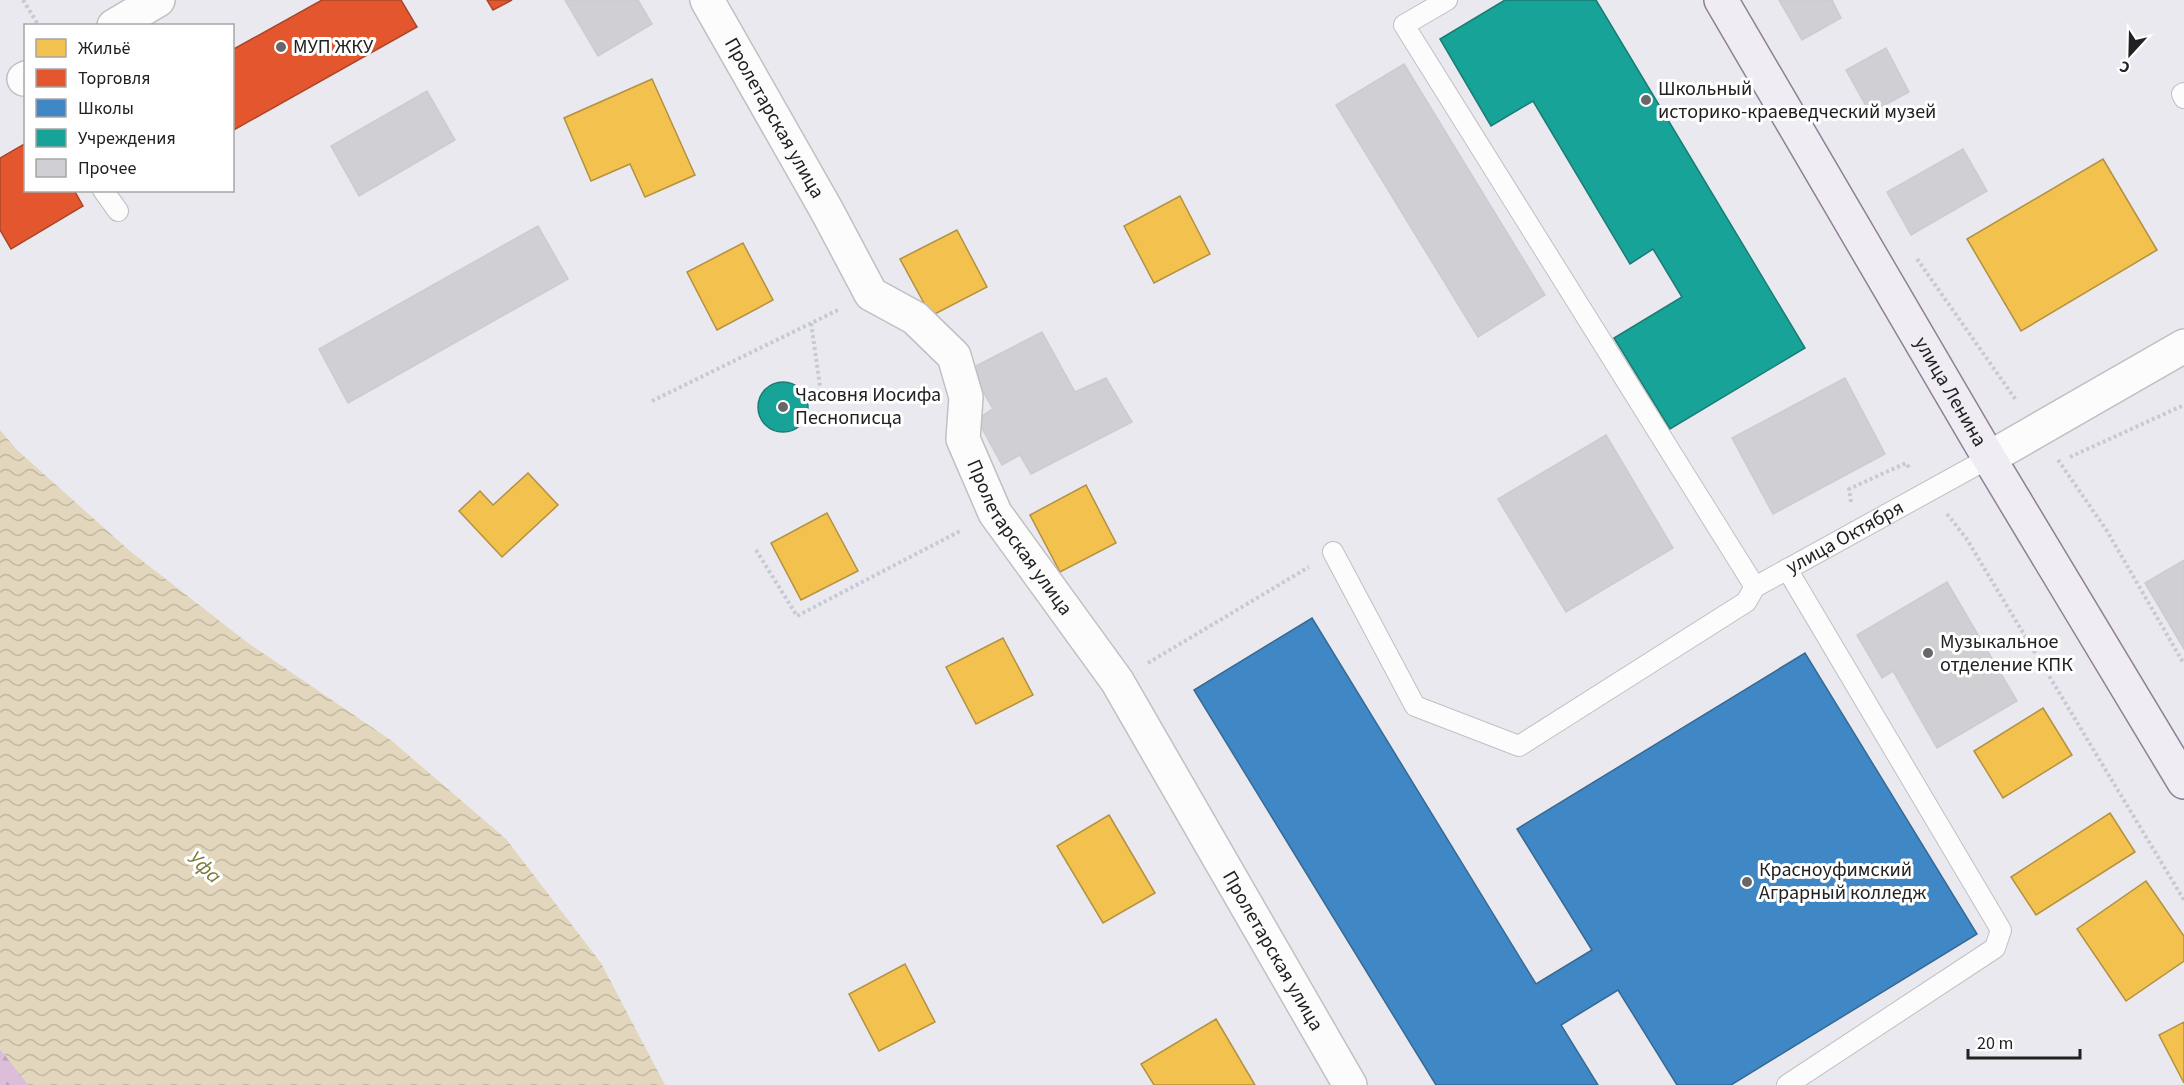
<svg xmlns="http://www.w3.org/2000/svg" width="2184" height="1085" viewBox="0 0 2184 1085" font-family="'Source Sans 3',sans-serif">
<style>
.forest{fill:url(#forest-firs)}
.water{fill:url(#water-waves)}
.homes{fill:#f2c14e;stroke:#b39140;stroke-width:1.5}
.shops{fill:#e4572e;stroke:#aa472a;stroke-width:1.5}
.schools{fill:#3f88c5;stroke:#366994;stroke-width:1.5}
.public{fill:#17a398;stroke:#1a7c74;stroke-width:1.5}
.building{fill:#cfcfd4;stroke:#cbcbd2;stroke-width:1.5}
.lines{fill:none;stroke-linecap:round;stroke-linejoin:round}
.lane-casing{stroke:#c0c0c2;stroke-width:22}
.street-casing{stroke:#c0c0c2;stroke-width:36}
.secondary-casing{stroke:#8f809a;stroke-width:36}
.path{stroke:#c6cad5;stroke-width:4;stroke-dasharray:3 3;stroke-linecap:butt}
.lane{stroke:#fcfcfd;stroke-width:20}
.street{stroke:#fcfcfd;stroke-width:33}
.secondary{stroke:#f0ecf4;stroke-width:33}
.poi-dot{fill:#676769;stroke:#fff;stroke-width:2}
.labels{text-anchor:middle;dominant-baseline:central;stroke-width:6;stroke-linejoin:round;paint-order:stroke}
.poi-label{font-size:20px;fill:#212121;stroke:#fff;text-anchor:start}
.street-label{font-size:20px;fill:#212121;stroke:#fff}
.water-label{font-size:21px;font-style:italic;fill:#7a7a36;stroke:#fff}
</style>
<defs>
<pattern id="forest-firs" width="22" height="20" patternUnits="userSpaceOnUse" patternTransform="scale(1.5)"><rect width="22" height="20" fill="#dcbed9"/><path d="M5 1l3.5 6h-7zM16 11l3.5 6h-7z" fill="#bca3ba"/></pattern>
<pattern id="water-waves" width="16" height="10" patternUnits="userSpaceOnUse" patternTransform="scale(1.5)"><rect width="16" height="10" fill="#e2d7bd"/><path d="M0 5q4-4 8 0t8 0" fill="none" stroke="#c2b8a2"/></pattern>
</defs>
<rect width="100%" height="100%" fill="#eae9ef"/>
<!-- forest -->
<path class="forest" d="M0,1049L29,1085H0Z"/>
<!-- water -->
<path class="water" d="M0,430L17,450L131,552L248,643L392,741L506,839L601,963L665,1085H29L0,1049Z"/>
<!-- homes -->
<path class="homes" d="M652,79L695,175L645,197L630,164L591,181L564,118Z
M2103,159L2157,250L2021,331L1967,239Z
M1180,196L1210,254L1154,283L1124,226Z
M957,230L987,287L931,316L900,259Z
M743,243L773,300L717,330L687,272Z
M528,473L558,505L502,557L459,511L480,491L493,505Z
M1086,485L1116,543L1060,572L1030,515Z
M827,513L858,571L801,600L771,543Z
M1003,638L1033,695L976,724L946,667Z
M2043,708L2072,755L2003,798L1974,751Z
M2110,813L2135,852L2036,915L2011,877Z
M1109,815L1155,893L1103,923L1057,846Z
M2146,881L2184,936V961L2126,1001L2077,929Z
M905,964L935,1022L879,1051L849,994Z
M1216,1019L1255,1085H1154L1141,1064Z
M2184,1022V1083L2159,1035Z"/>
<!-- shops -->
<path class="shops" d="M322,0H401L417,27L232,131V50Z
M487,0H512L493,10Z
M26,143V190H74L83,206L11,249L0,230V158Z"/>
<!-- schools -->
<path class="schools" d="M1312,618L1536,984L1592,950L1517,829L1805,653L1977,934L1731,1085H1677L1618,990L1561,1025L1598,1085H1436L1194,690Z"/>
<!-- public -->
<path class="public" d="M1505,0H1596L1805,348L1670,429L1614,338L1682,297L1653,249L1630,264L1533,101L1491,126L1440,39Z
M758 407a25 25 0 1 1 50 0a25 25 0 1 1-50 0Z"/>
<!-- building -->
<path class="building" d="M565,0H638L652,24L598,56Z
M1779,0H1832L1841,18L1802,40Z
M1886,48L1909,92L1870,113L1846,70Z
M1404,64L1545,295L1478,337L1336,105Z
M427,91L455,140L359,196L331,146Z
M1963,149L1987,191L1911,235L1887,192Z
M538,226L568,279L348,403L319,349Z
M1042,332L1075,392L1106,378L1132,422L1031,474L1020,455L1002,465L977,419L993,409L970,369Z
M1845,378L1885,454L1773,514L1732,438Z
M1606,435L1673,548L1566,612L1498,499Z
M2184,560V649L2145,583Z
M1947,582L2017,701L1937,748L1893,671L1882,678L1857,635Z"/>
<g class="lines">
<defs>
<g id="lane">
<path d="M1447,0L1404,25L1755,587"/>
<path d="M2184,93L2182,94L2184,98"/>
<path d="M103,190L118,211"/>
<path id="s1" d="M1333,552L1415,706L1519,746L1746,602L1755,587L1989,458"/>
<path d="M1787,1085L1995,948L2001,930L1787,569"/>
</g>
<g id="street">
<path id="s2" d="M707,0L827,211L871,294L915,318L954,356L966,397L963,439L995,513L1117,681L1350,1085"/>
<path d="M114,26L158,0"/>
<path d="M24,79L26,78"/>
<path d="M1989,458L2184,346"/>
</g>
<g id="secondary">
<path id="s3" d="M1721,0L1989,458L2184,782"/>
</g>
</defs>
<!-- lane casing -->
<use href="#lane" class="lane-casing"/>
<!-- street casing -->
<use href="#street" class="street-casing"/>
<!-- secondary casing -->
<use href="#secondary" class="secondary-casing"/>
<!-- path -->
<path class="path" d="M23,0L39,26
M1917,259L2016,400
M806,400L821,393L811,323
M652,401L838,310
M2070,457L2184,405
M2058,460L2107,531L2184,664
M1851,502L1849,489L1906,463L1910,469
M1947,514L1966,538L2184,900
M756,550L797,616L962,530
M1148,663L1309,567"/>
<!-- lane -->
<use href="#lane" class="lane"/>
<!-- street -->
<use href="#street" class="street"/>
<!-- secondary -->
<use href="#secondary" class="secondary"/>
</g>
<!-- markers -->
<g class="poi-dot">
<circle cx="281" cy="47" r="6"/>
<circle cx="1646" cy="100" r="6"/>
<circle cx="783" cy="407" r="6"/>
<circle cx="1928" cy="653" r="6"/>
<circle cx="1747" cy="882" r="6"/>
</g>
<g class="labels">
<!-- poi labels -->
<g class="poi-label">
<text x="293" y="47">МУП ЖКУ</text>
<text x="1658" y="89">Школьный<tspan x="1658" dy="23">историко-краеведческий музей</tspan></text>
<text x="795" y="395">Часовня Иосифа<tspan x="795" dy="23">Песнописца</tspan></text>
<text x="1940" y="642">Музыкальное<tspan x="1940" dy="23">отделение КПК</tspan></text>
<text x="1759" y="870">Красноуфимский<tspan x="1759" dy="23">Аграрный колледж</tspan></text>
</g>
<!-- street labels -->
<g class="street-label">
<text stroke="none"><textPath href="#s2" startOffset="136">Пролетарская улица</textPath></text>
<text stroke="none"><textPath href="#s3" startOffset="454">улица Ленина</textPath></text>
<text stroke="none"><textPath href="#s2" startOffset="640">Пролетарская улица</textPath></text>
<text stroke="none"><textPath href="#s1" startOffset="675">улица Октября</textPath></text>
<text stroke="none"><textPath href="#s2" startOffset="1126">Пролетарская улица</textPath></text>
</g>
<!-- water labels -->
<g class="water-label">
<text transform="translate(205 867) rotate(43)">Уфа</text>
</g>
</g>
<!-- legend -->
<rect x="24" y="24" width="210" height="168" fill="#ffffff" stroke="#a6a6a6" stroke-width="1.5"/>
<rect x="36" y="39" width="30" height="18" fill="#f2c14e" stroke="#a6a6a6" stroke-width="1.5"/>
<text x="78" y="54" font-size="18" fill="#212121">Жильё</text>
<rect x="36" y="69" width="30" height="18" fill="#e4572e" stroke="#a6a6a6" stroke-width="1.5"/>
<text x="78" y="84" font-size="18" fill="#212121">Торговля</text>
<rect x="36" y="99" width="30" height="18" fill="#3f88c5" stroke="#a6a6a6" stroke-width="1.5"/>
<text x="78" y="114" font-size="18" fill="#212121">Школы</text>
<rect x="36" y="129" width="30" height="18" fill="#17a398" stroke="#a6a6a6" stroke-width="1.5"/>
<text x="78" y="144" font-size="18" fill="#212121">Учреждения</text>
<rect x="36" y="159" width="30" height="18" fill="#cfcfd4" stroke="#a6a6a6" stroke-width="1.5"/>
<text x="78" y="174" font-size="18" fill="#212121">Прочее</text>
<!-- north arrow -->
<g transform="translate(2130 54) rotate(202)" stroke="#ffffff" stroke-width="4.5" paint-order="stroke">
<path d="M0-4.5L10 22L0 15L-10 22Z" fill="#212121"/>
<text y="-9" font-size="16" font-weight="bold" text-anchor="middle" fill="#212121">С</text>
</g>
<!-- scale -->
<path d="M1968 1049v9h112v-9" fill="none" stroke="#212121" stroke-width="3"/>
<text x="1977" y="1049" font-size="18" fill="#212121" stroke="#ffffff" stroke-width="4.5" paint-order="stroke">20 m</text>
</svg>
